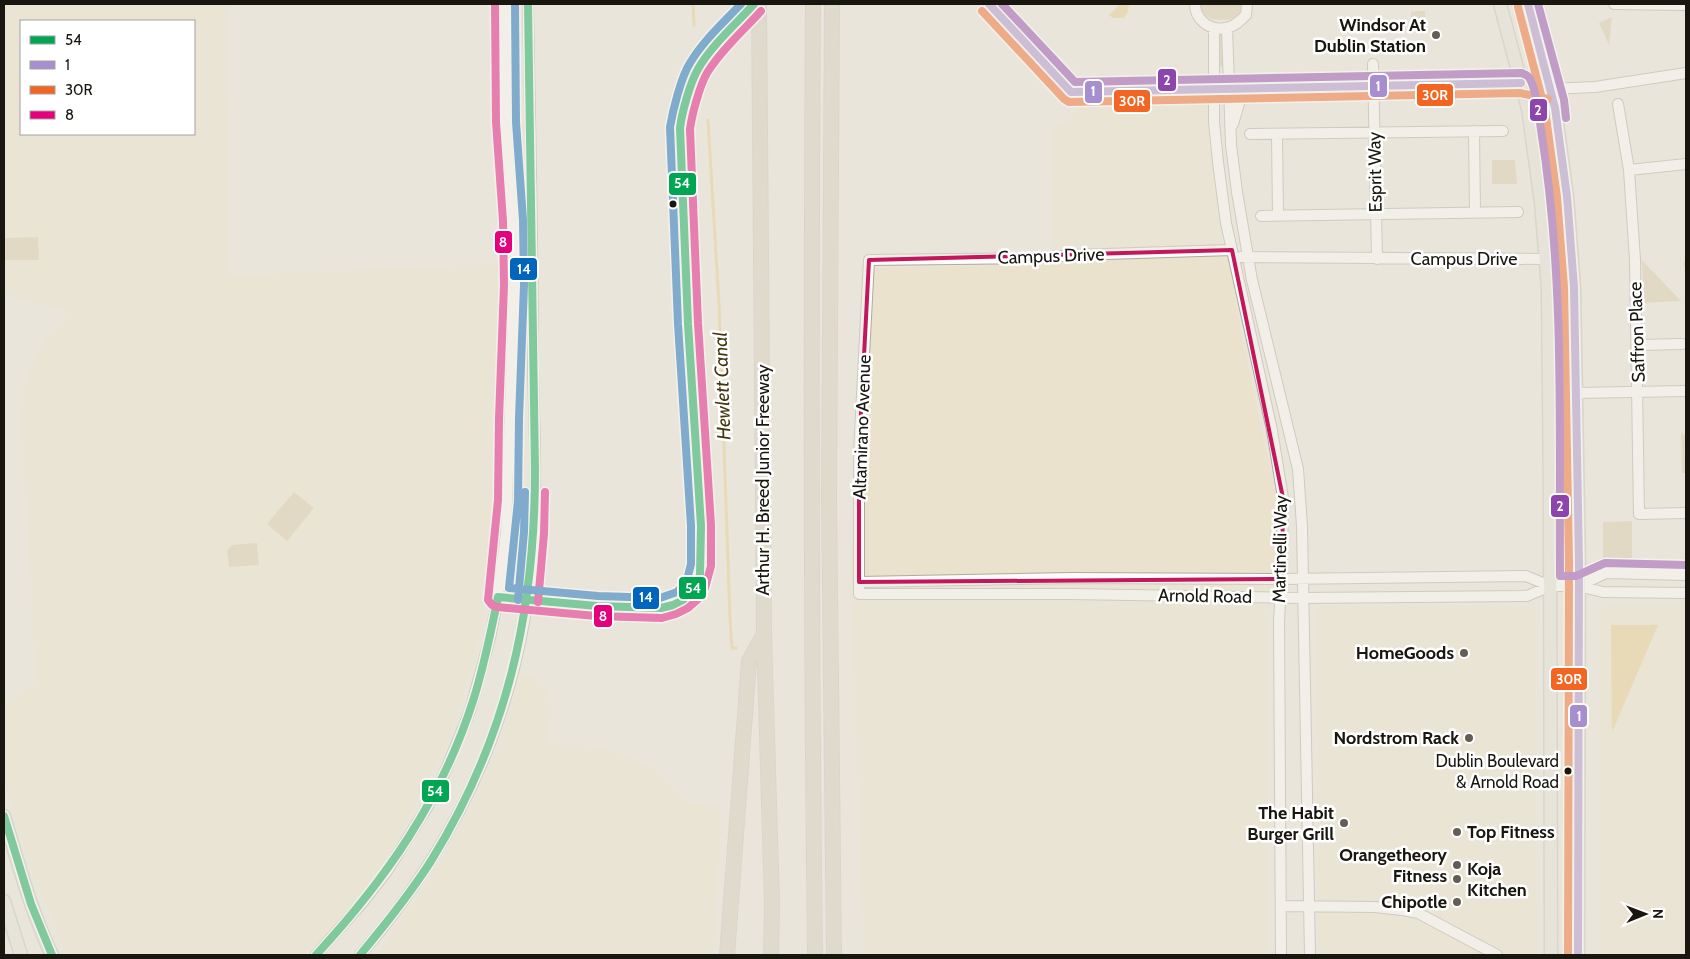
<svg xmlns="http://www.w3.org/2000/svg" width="1690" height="959" viewBox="0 0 1690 959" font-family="Cabin,sans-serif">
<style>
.built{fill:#ebe2ce;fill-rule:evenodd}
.green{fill:#dacbaa}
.water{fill:#e7cc8c}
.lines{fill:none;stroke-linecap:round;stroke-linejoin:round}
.stream{stroke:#e7cc8c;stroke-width:3}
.minor-casing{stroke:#aeaaa1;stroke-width:12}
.major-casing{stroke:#c5c2bd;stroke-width:15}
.highway-casing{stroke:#c5c2bd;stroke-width:16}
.minor{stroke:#fcfbf9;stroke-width:10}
.major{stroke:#e3e0d4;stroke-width:12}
.highway{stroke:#d4cdbb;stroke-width:14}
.bus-1-casing{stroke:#fff;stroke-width:11}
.bus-2-casing{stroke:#fff;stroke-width:11}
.bus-3-casing{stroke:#fff;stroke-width:11}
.bus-4-casing{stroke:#fff;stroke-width:11}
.bus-5-casing{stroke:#fff;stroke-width:11}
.bus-6-casing{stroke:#fff;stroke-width:11}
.bus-1{stroke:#00a651;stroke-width:8}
.bus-2{stroke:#a78fcf;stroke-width:8}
.bus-3{stroke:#f26522;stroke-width:8}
.bus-4{stroke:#e5007d;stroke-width:8}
.bus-5{stroke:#0065bd;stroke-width:8}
.bus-6{stroke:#8e44ad;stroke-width:8}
.marked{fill:none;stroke:#c2185b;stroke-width:4;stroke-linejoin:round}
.poi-dot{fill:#625e56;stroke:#fff;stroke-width:2}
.bus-dot{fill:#19160f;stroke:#fff;stroke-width:2}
.labels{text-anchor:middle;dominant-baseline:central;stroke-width:5;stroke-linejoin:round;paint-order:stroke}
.bus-label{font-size:17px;fill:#19160f;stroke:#fff;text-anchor:end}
.poi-label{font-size:18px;font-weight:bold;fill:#19160f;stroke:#fff;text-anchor:end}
.street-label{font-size:18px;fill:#19160f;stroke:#fff}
.water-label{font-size:19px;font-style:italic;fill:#44350e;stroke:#fff}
.line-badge{stroke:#fff;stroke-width:2}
.badge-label{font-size:14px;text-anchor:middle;font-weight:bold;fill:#fff}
</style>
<rect width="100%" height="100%" fill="#eae5da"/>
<!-- built -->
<path class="built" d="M4,4H226L229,276L507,263L508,298L499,314L500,372L493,531L482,626L472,666L445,749L392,849L359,897L325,936L304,955H67L34,878L26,856L4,781V705L36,683L21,413L25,384L34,360L46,338L70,312L4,294ZM21,21H194V134H21Z
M1208,101L1212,164L1242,337L1275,490L1277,563L1269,620L1268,955H865L861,892L851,560L863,268L1053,264L1050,129L1068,122L1082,104Z
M1686,604V955H1601L1599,610L1604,605Z
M1318,606H1535L1537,955H1318Z
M522,673L535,678L548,689L552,710L546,737L547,744L551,746L573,744L597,747L615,752L644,763L662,775L688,803L719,804L720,844L712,955H376L403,918L438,867L480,791L502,739Z"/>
<!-- green -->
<path class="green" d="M1199,4H1245C1244,6 1244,9 1242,12C1236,21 1216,22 1208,17C1202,14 1200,10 1199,4Z
M1416,11H1425V24H1411V12Z
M1612,17L1609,45L1599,23Z
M1221,34L1224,35V67H1220L1219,64L1218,36Z
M1492,160H1515L1517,184H1492Z
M38,237L39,260H4V238Z
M1642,260L1681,301L1644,303Z
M1681,432L1686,437V473H1682Z
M294,492L314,508L287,541L267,524Z
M1632,521V558L1603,560V522Z
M257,543L259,565L229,567L227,551L232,545Z"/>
<!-- water -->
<path class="water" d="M1120,4H1129L1128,12L1124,18H1113L1109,15Z
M1611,625H1658L1612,732Z"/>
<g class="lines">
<!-- stream -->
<path class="stream" d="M693,4L694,25
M708,120L719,305L730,618L732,648H736
M1685,264L1686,265"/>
<defs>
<path id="minor" d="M989,4L1071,92L1521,83L1550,89L1595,87L1686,73
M1195,4C1195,20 1210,31 1226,28C1234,27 1241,20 1246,15L1247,4
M1614,4L1686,5
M1227,28L1231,145L1237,192L1252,280L1298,469L1302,526L1310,955
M1214,29V122L1218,162L1226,223L1272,430L1283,498L1282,565L1279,621L1281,955
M1373,64L1377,259
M1618,104L1629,170L1635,260L1639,514L1686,513
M1233,124L1240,100L1254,88
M1474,131L1475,213
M1250,134L1503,131
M1277,134L1278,216
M1629,170L1686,164
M1261,216L1518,212
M1232,250L1074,255L1037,258L869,260L859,452V594H1072L1303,598L1527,596L1550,586
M1241,257L1545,259
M1637,345L1682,344
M1576,393L1686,391
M859,582L1072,578L1282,579L1526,576L1550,586H1578L1603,592L1686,593
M1578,586L1606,573L1686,575
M1281,906L1375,907L1402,910L1418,913L1497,955
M316,955L363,902L387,871L428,806L445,772L470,711L490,638L498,597L506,532L514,285L513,221L506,122L505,4
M360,955C465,835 526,694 534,534C537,477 534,420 533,364C533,244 530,124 528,4"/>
<path id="major" d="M1500,4L1528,109L1541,202L1548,288L1550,499L1551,955
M1528,4L1555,108L1567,196L1574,287L1579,562L1578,955
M4,816C18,863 31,911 52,955
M4,901L21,955"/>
<path id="highway" d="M759,4L764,633L772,904L771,955
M813,4C811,321 811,638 815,955
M832,4L829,497L834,955
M727,955L749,661L764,634"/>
</defs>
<!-- minor casing -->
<use href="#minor" class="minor-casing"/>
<!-- major casing -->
<use href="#major" class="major-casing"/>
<!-- highway casing -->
<use href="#highway" class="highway-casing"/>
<!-- minor -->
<use href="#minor" class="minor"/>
<!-- major -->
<use href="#major" class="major"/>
<!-- highway -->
<use href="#highway" class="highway"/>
<defs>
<path id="bus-1" d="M4,816L31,904L52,955
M316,955C386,879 441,801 473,701C484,667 491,632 498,597L597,606L661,608L673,605L683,600L690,593L700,575L701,526L688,324L680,128C682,112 690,83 698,69C711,46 736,24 754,4
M360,955C385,925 410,894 431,861C507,738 535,613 535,470L528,4"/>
<path id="bus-2" d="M989,4L1071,92L1521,83
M1528,4L1555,108L1567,196L1574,287L1579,562L1578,955"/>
<path id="bus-3" d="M1518,7L1545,110L1557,197L1564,287L1569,562L1568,955
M982,11L1064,99L1069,102L1520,93L1548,99"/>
<path id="bus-4" d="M495,4L496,122L503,221L504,285L499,418L498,500L488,600L492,605L497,607L596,616L662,618L676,614L688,608L698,599L705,588L711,566V525L698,323L690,129C692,114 700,85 707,73C721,50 744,30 761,11
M538,602L544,534L545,492"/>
<path id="bus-5" d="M515,4L516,122L523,220L524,285L519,418L518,501L509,588L598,596L660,598L677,592L687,580L691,564V526L678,324L670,127C673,110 681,77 690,63C703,41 723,23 741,4
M518,600L524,532L525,492"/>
<path id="bus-6" d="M1002,4L1075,82L1521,73C1525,74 1528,75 1530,79C1537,92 1539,116 1541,130C1565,278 1559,427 1560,576H1576L1605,563L1686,565
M1538,4L1564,100L1566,118"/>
</defs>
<!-- bus-1 casing -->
<use href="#bus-1" class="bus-1-casing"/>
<!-- bus-2 casing -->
<use href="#bus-2" class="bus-2-casing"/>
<!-- bus-3 casing -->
<use href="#bus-3" class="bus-3-casing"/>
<!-- bus-4 casing -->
<use href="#bus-4" class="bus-4-casing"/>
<!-- bus-5 casing -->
<use href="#bus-5" class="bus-5-casing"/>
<!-- bus-6 casing -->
<use href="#bus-6" class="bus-6-casing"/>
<!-- bus-1 -->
<use href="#bus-1" class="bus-1"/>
<!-- bus-2 -->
<use href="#bus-2" class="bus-2"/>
<!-- bus-3 -->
<use href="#bus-3" class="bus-3"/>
<!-- bus-4 -->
<use href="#bus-4" class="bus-4"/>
<!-- bus-5 -->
<use href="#bus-5" class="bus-5"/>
<!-- bus-6 -->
<use href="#bus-6" class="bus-6"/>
</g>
<!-- marked area -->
<path d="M0 0H1690V959H0ZM1232,250L1283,498L1282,579L859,582V452L869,260Z" fill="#eae5da" fill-opacity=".55" fill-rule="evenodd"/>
<path class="marked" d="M1232,250L1283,498L1282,579L859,582V452L869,260Z"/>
<!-- markers -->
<g class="poi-dot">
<circle cx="1436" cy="35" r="5"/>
<circle cx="1464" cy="653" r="5"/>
<circle cx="1469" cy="738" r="5"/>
<circle cx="1344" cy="823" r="5"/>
<circle cx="1457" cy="832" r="5"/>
<circle cx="1457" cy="865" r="5"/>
<circle cx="1457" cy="879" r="5"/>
<circle cx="1457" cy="902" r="5"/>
</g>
<g class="bus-dot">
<circle cx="673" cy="204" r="4.5"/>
<circle cx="1568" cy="771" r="4.5"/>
</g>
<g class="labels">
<!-- bus labels -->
<g class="bus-label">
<text x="1559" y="761">Dublin Boulevard<tspan x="1559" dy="21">&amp; Arnold Road</tspan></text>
</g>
<!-- poi labels -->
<g class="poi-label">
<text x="1426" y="25">Windsor At<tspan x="1426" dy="21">Dublin Station</tspan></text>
<text x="1454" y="653">HomeGoods</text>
<text x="1459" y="738">Nordstrom Rack</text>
<text x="1334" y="813">The Habit<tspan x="1334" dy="21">Burger Grill</tspan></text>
<text x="1467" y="832" text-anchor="start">Top Fitness</text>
<text x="1447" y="855">Orangetheory<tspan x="1447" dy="21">Fitness</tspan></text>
<text x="1467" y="869" text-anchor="start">Koja<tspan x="1467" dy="21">Kitchen</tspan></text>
<text x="1447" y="902">Chipotle</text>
</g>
<!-- street labels -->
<g class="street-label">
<text transform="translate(1375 172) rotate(-91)">Esprit Way</text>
<text transform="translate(1051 256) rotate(-2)">Campus Drive</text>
<text x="1464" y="259">Campus Drive</text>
<text transform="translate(1637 332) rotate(-92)">Saffron Place</text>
<text transform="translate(862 427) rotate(-88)">Altamirano Avenue</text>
<text transform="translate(763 480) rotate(-90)">Arthur H. Breed Junior Freeway</text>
<text transform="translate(1280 549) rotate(-89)">Martinelli Way</text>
<text transform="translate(1205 596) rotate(1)">Arnold Road</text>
</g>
<!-- water labels -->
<g class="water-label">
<text transform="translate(722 386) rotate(-92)">Hewlett Canal</text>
</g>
</g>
<g class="line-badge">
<rect x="1157" y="68" width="20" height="24" rx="5" fill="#8e44ad"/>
<rect x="1369" y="74" width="19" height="24" rx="5" fill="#a78fcf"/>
<rect x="1084" y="80" width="19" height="24" rx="5" fill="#a78fcf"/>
<rect x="1416" y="83" width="38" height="24" rx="5" fill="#f26522"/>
<rect x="1113" y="89" width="38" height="24" rx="5" fill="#f26522"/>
<rect x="1529" y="98" width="19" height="24" rx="5" fill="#8e44ad"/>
<rect x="668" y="172" width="29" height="24" rx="5" fill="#00a651"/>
<rect x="494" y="230" width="19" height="24" rx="5" fill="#e5007d"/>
<rect x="509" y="257" width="29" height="24" rx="5" fill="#0065bd"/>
<rect x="1550" y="494" width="20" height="24" rx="5" fill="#8e44ad"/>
<rect x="678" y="576" width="29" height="24" rx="5" fill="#00a651"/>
<rect x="632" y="586" width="28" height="24" rx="5" fill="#0065bd"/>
<rect x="593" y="604" width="20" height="24" rx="5" fill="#e5007d"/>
<rect x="1550" y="667" width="38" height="24" rx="5" fill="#f26522"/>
<rect x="1569" y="704" width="19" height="24" rx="5" fill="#a78fcf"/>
<rect x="421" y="779" width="29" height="24" rx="5" fill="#00a651"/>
</g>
<g class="badge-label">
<text x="1167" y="85">2</text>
<text x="1378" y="91">1</text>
<text x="1093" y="96">1</text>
<text x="1435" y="100">30R</text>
<text x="1132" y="106">30R</text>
<text x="1538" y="115">2</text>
<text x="682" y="188">54</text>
<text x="503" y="247">8</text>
<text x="524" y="274">14</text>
<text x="1560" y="511">2</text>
<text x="693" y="593">54</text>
<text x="646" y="602">14</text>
<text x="603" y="621">8</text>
<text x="1569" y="684">30R</text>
<text x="1579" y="721">1</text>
<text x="435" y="796">54</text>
</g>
<!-- border -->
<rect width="1690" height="959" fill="none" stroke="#19160f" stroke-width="10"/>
<!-- legend -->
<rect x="20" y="20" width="175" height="115" fill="#ffffff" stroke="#a3a29f"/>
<rect x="30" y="36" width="25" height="8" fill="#00a651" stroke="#a3a29f"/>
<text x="65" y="45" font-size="15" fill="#19160f">54</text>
<rect x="30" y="61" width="25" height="8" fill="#a78fcf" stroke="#a3a29f"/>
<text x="65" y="70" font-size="15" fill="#19160f">1</text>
<rect x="30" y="86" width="25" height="8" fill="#f26522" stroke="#a3a29f"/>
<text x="65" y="95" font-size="15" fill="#19160f">30R</text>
<rect x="30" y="111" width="25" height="8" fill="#e5007d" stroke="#a3a29f"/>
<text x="65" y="120" font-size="15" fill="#19160f">8</text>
<!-- north arrow -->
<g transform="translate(1645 914) rotate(89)" stroke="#ffffff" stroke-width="4" paint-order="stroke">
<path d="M0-4L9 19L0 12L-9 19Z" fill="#19160f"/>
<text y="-8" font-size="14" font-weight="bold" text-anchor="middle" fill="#19160f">N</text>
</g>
</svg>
